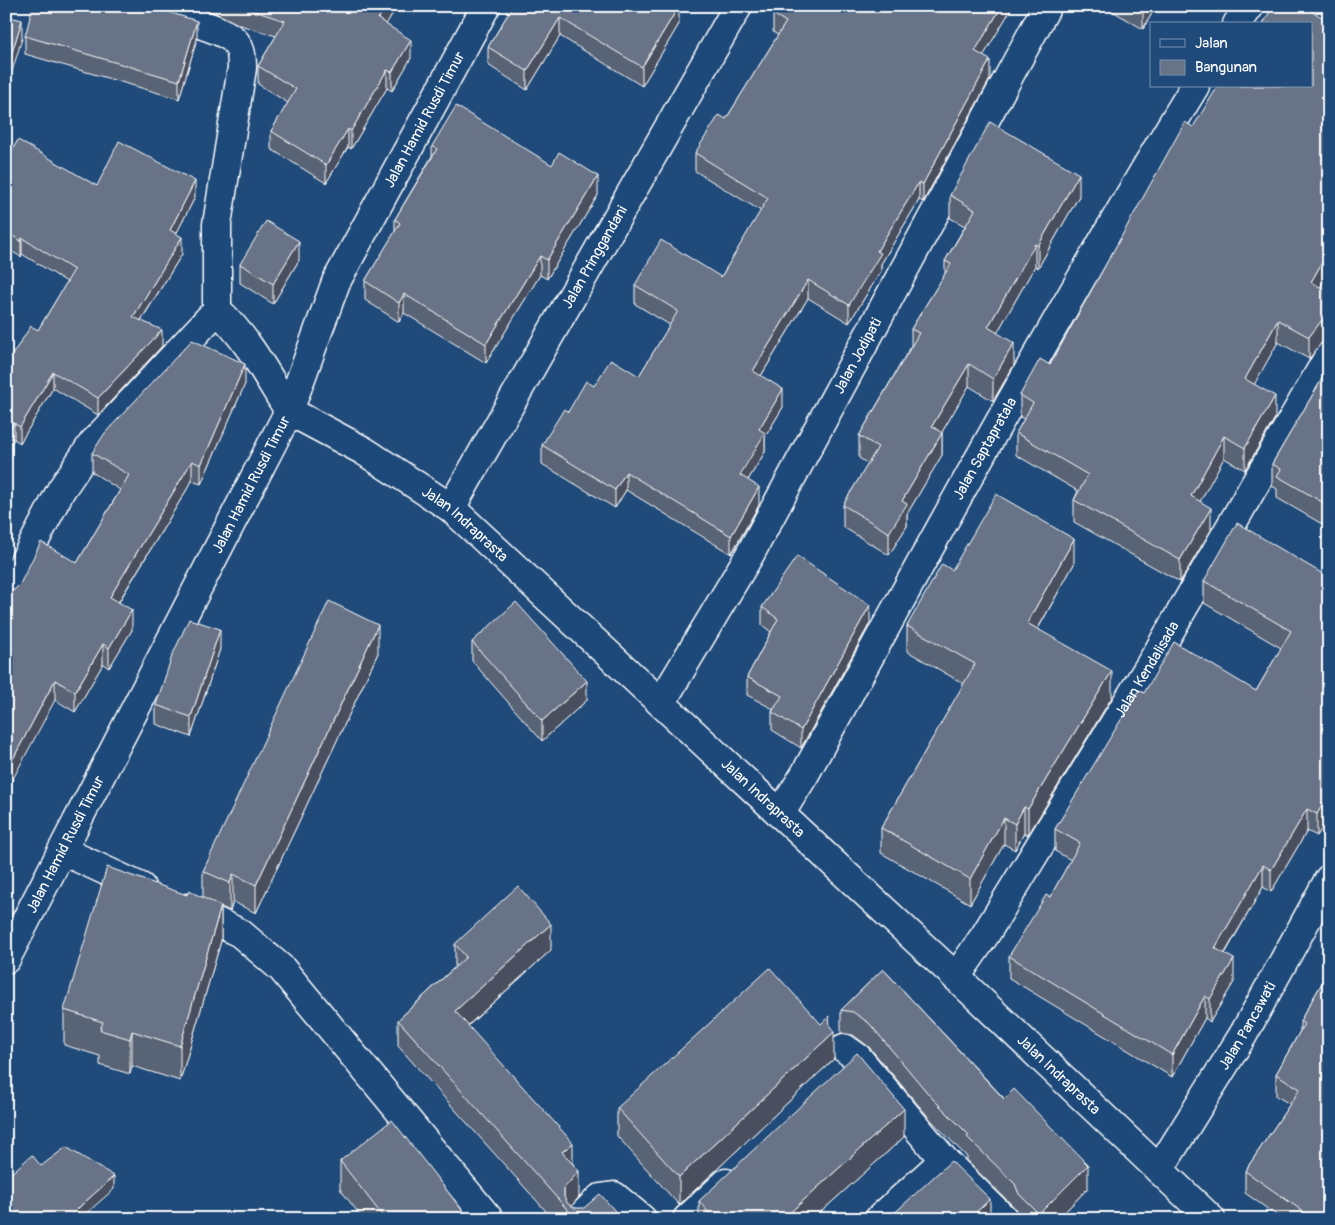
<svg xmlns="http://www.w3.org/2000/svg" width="1335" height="1225" viewBox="0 0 1335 1225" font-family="Pangolin,sans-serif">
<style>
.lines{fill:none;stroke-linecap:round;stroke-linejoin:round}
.minor-casing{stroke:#fff;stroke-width:31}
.minor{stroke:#1f4a7a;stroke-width:28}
.wall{fill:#596374;stroke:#fff}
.shaded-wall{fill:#48505e;stroke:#fff}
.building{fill:#677387;stroke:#fff}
.labels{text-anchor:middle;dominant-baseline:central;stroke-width:5;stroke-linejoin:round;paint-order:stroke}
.street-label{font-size:15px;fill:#fff;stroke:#1f4a7a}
</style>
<rect width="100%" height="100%" fill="#1f4a7a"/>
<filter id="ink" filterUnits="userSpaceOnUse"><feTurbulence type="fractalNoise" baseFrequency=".02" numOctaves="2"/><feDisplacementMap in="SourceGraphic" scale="10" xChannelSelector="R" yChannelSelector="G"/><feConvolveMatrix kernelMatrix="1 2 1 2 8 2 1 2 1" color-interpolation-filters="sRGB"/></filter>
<g filter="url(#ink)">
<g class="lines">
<defs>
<g id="minor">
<path d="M1237,24L1250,6"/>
<path d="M217,310C248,338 267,376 289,411"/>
<path id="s1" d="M289,411L364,451L451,508L956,977L1211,1219"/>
<path id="s2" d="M451,508L738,6"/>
<path d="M6,596L61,490L93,443L217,310V224L242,68C242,56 241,44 230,37C211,24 161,13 137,6"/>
<path id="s3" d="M661,703L749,556L1047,6"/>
<path id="s4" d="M780,814L805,774C932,543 1058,311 1195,86"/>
<path d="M63,851L141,887"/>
<path d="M187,908L240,933L282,969L489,1219"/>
<path id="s5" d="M6,959L289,411L336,282L486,6"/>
<path id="s6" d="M956,977L985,935L1159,650L1329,356"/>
<path d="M844,1048L858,1058L944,1160L1004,1219"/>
<path id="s7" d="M1159,1170L1243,1035L1329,879"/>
<path d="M579,1219L600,1198L614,1196L642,1219"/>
<path d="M687,1219L726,1183"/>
<path d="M879,1219L944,1160"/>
</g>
</defs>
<!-- minor casing -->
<use href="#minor" class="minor-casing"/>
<!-- minor -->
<use href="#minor" class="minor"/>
</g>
<!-- wall -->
<path class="wall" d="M195,6H397L386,24L411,58L392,91L387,88L351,149L348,147L326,183L271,149V131L288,103L258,84V66L276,36L240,25L216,13Z
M513,6L679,24L642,86L560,36L527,90L488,65V47Z
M778,6H1013L983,56L990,79L923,202L919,200L881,264V271L849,323L808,298L761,376L783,407L765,437V452L748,480L759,505L731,554L626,490L615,508L542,464V445L568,412L594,386L639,376L670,325L635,304V285L721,277L761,211L695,171V153L726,119L778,35L773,32V14Z
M1104,6H1156L1143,29Z
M1329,21V272L1320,287L1322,342L1309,359L1278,342L1254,384L1275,418L1245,470L1224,458L1200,501L1211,530L1180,582L1074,522V500L1078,491L1016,455V433L1024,419L1020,417V395L1050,365L1193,127Z
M25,36L197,39L179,99L25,54Z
M432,146L598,195L547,279L540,275L486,363L404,313L399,322L365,300V281L395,232V219L432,156Z
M6,152L10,154L97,186L195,197L176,234L182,254L141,321L162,346L98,415L53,388L20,443L14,439L6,451V364L38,330L67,282L22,254L21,257L6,248Z
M950,195L1079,196L1038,268L1035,266L997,333L1014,365L993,401L969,386L942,432V455L907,514V526L889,555L843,527V505L868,464L859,458V436L911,346V329L945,274V261L965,226L950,218Z
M299,260L273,304L240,283V264Z
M1329,367V528L1277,498V489L1272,486V464Z
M245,384L201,484L192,481L119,602L132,630L109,668L103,664L75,712L55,700L14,590L77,563L120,490L92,472V453Z
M1074,564L1038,629L1112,697L1028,835L1024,833L1015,850L1004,844L970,904L881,853V828L964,684L907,651V626L952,570Z
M1329,574V816L1317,836L1307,831L1271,892L1263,887L1225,954L1234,982L1210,1022L1205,1018L1172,1077L1009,978V956L1050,897L1071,860L1055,851V829L1144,693L1256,691L1281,648L1204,603V581L1328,577Z
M762,607L870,623L801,748L772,730V712L773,709L747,695V677L771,632L762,625Z
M472,642L587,700L542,741L472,661Z
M220,649L191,737L156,724V705Z
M378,653L256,913L233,902L230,911L221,907V941L180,1081L132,1066L130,1074L100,1065V1056L64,1045V1010L187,895L203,898V871Z
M455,944L551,950L468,1026L573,1164L579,1197L571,1206L575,1208L622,1219H553L398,1046V1020L455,967Z
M883,969L1088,1188L1058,1219H1021L1019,1217L1015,1208L967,1161V1157L931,1120L869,1047L853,1035L841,1033V1010Z
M1329,971V1219H1282L1245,1193V1171L1290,1104L1276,1096V1074L1300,1031V1021Z
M821,1024L830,1026L834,1059L679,1205L617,1136V1108Z
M904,1137L813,1219H699V1201Z
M340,1161L469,1219H363L340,1189Z"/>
<!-- shaded-wall -->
<path class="shaded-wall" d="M386,6H397L378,38V19Z
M679,6V24L642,86V67Z
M1002,6H1013L975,70V51Z
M1145,6H1156L1143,29V10Z
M560,18V36L527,90V71Z
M22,20V39L6,91V72Z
M197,21V39L179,99V81Z
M411,40V58L392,91V72Z
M990,60V79L923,202V184Z
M387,70V88L351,149V131Z
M348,129V147L326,183V165Z
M1079,174V196L1038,268V246Z
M598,176V195L547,279V260Z
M195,181V197L170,246V230Z
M919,182V200L881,264V271L849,323V305L877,251Z
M182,237V254L133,333V317Z
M22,238V254L21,257V241Z
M299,241V260L273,304V284Z
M1035,244V266L988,349V327Z
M1329,250V272L1311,304V282Z
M540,256V275L486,363V344Z
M808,280V298L753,389V371Z
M404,294V313L399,322V303Z
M1329,319V341L1322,342L1309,359V337L1322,320Z
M1278,320V342L1245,401V379Z
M162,330V346L98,415V398Z
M1014,343V365L993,401V379Z
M245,364V384L201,484V465Z
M969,364V386L932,449V426Z
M53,372V388L20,443V427Z
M783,389V407L765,437V452L740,493V475L759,429Z
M1275,396V418L1245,470V448Z
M14,423V439L6,451V435Z
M942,433V455L907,514V526L889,555V533L902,501Z
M1224,436V458L1191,518V496Z
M192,461V481L110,616V597Z
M626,472V490L615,508V490Z
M759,487V505L731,554V536Z
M1211,508V530L1180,582V560Z
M1074,539V564L1027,648V623Z
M870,605V623L801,748V730Z
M132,610V630L109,668V648Z
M378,625V653L256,913V885Z
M220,629V649L191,737V717Z
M103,644V664L75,712V692Z
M1112,671V697L1028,835V809Z
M55,680V700L6,792V772Z
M587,681V700L542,741V721Z
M1329,794V816L1317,836V814Z
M10,805V825L6,832V812Z
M1024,807V833L1015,850V824Z
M1307,809V831L1271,892V870Z
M1004,818V844L970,904V879Z
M1263,865V887L1215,970V948Z
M233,874V902L230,911V883Z
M221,906V941L180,1081V1046Z
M551,924V950L455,1037V1011Z
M1234,959V982L1210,1022V999Z
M1205,996V1018L1172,1077V1055Z
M132,1031V1066L130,1074V1039Z
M834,1032V1059L679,1205V1177Z
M904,1109V1137L813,1219H783Z
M573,1143V1169L562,1152Z
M1088,1165V1188L1058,1219H1039V1214Z
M579,1171V1197L568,1210L564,1205V1188Z
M114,1176V1189L80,1219H66Z
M990,1199V1219H969Z"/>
<!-- building -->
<path class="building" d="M33,6H149L197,21L179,81L25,36Z
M239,6H386L378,19L411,40L392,72L387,70L351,131L348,129L326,165L271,131L296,89L258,66L285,21Z
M513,6L629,7L679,6L642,67L560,18L527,71L488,47Z
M778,6H1002L975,51L990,60L923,184L919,182L877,251L881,253L849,305L808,280L753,371L783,389L759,429L765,433L740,475L759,487L731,536L626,472L615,490L542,445L564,409L568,412L586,381L594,386L611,359L639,376L678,311L635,285L661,240L721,277L768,198L695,153L719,115L726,119L786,22L773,14Z
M1136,6H1145L1143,10Z
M1273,6H1302L1329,21V250L1311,282L1329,292V319L1322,320L1309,337L1278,320L1245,379L1275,396L1245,448L1224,436L1191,496L1211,508L1180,560L1074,500L1088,475L1016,433L1033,403L1020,395L1040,359L1050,365L1185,122L1193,127L1218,86H1311V24H1263Z
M6,16L22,20L6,72Z
M456,106L552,165L559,152L598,176L547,260L540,256L486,344L404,294L399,303L365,281L400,223L395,219L437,149L432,146Z
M990,122L1079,174L1038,246L1035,244L988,327L1014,343L993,379L969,364L932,426L942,433L902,501L907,504L889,533L843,505L878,447L859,436L919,333L911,329L951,264L945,261L975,210L950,195Z
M18,140L97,186L119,141L195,181L170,230L182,237L133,317L162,330L98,398L53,372L20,427L14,423L6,435V364L31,326L38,330L74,270L22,238L21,241L6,232V152L10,154Z
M266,221L299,241L273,284L240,264Z
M192,340L245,364L201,465L192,461L110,597L132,610L109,648L103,644L75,692L55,680L6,772V591L14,590L20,584L41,542L77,563L129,475L92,453L105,433Z
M1329,367V506L1277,476L1281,469L1272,464Z
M996,494L1074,539L1027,623L1112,671L1028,809L1024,807L1015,824L1004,818L970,879L881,828L975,664L907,626L942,564L952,570Z
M1237,523L1328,577L1329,574V794L1317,814L1307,809L1271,870L1263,865L1215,948L1234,959L1210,999L1205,996L1172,1055L1009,956L1046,895L1050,897L1080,843L1055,829L1139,690L1144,693L1174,642L1256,691L1291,631L1204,581Z
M797,556L870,605L801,730L772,712L782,696L747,677L778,619L762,607Z
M329,601L378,625L256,885L233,874L230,883L203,871Z
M516,602L587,681L542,721L472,642Z
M189,619L220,629L191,717L156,705L172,656Z
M6,803L10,805L6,812Z
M107,867L187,895L189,891L221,906L180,1046L132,1031L130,1039L100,1030L103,1022L64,1010Z
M518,886L551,924L455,1011L573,1143L562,1152L579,1171L564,1188V1197L568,1204L575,1208H584L600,1194L622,1219H570L573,1216L398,1020L466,957L455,944Z
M770,968L821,1024L829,1016L830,1026L834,1032L679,1177L617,1108Z
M883,969L1004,1099L1014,1089L1088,1165L1039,1214L1019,1194L1015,1184L967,1137L969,1135L931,1097L869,1023L853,1012L841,1010Z
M1329,971V1219H1314L1245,1171L1300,1089L1276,1074L1304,1024L1300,1021Z
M857,1053L904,1109L783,1219H714L699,1201Z
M392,1120L469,1219H385L340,1161Z
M66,1147L114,1176L66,1219H6V1178L32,1155L41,1166Z
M951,1161L990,1199L969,1219H888Z"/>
</g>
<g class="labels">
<!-- street labels -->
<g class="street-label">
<text stroke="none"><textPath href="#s5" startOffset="939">Jalan Hamid Rusdi Timur</textPath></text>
<text stroke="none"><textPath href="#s2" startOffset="289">Jalan Pringgandani</textPath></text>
<text stroke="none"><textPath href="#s3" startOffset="399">Jalan Jodipati</textPath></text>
<text stroke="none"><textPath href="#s4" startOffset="419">Jalan Saptapratala</textPath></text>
<text stroke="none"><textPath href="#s5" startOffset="534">Jalan Hamid Rusdi Timur</textPath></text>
<text stroke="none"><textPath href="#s1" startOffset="210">Jalan Indraprasta</textPath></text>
<text stroke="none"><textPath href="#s6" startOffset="362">Jalan Kendalisada</textPath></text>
<text stroke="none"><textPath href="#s1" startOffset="615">Jalan Indraprasta</textPath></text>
<text stroke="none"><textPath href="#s5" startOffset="129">Jalan Hamid Rusdi Timur</textPath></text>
<text stroke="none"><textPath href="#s7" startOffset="169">Jalan Pancawati</textPath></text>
<text stroke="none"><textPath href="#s1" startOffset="1020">Jalan Indraprasta</textPath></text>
</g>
</g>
<!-- margin -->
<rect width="1335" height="1225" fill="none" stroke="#1f4a7a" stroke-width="25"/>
<rect x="12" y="12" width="1310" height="1200" fill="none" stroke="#fff" stroke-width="2" filter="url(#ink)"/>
<!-- legend -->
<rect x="1150" y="22" width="162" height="65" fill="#1f4a7a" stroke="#7992af"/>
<rect x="1160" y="39" width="25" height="8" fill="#1f4a7a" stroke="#7992af"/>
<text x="1195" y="48" font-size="15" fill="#ffffff">Jalan</text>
<rect x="1160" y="60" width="25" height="15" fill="#677387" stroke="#7992af"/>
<text x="1195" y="72" font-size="15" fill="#ffffff">Bangunan</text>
</svg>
